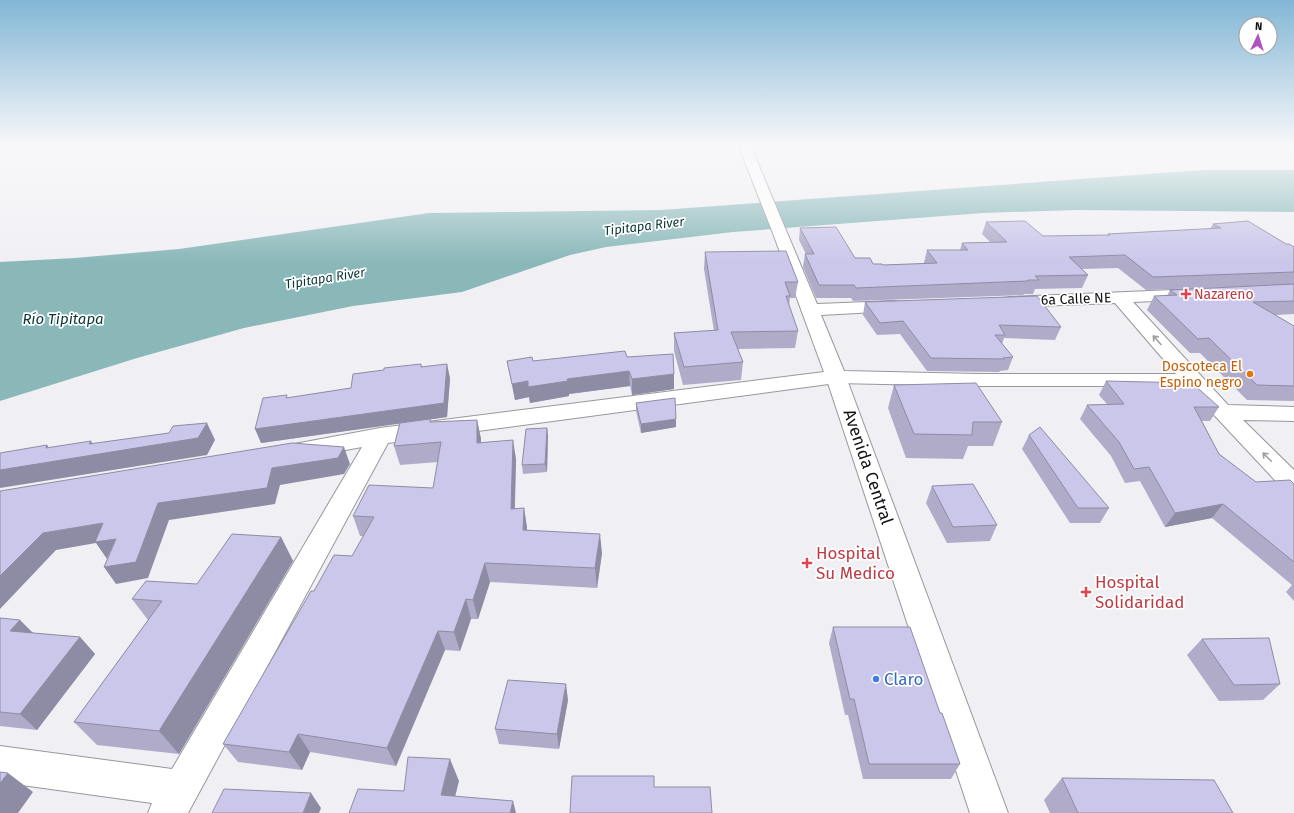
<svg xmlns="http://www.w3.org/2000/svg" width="1294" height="813" viewBox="0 0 1294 813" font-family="'Fira Sans',sans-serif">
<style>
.water{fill:#8ab8b9}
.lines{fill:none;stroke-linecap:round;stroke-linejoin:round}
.minor-casing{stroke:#98979b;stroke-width:2}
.major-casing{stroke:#98979b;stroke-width:2}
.minor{fill:#fff;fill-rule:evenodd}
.major{fill:#fff;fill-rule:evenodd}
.wall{fill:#afabc9}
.shaded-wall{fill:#8e8ba4}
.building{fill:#cbc7ea;stroke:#8e8ba4}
.oneway{stroke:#a0a0a1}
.health-dot{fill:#e0444e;stroke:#fff;stroke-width:1.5}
.food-dot{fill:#e8710a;stroke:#fff;stroke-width:1.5}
.shop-dot{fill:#3f7fe0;stroke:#fff;stroke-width:1.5}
.labels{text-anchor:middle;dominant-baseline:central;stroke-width:3.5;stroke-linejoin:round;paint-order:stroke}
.far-water-label{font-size:13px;font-style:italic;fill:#093738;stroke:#fff}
.health-label{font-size:14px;fill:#be3a42;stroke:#fff;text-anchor:start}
.street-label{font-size:14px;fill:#111113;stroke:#fff}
.food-label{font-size:14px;fill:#c56008;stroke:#fff;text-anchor:end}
.water-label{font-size:15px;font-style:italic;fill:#093738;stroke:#fff}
.near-street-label{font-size:17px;fill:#111113;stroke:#fff}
.near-health-label{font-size:17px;fill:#be3a42;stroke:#fff;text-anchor:start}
.near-shop-label{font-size:17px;fill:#366cbe;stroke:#fff;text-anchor:start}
</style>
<rect width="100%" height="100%" fill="#f0eff4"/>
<!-- water -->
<path class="water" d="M1203,170H1294V212L1076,210L983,213L733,232L606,247L570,255L462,292L353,306L244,328L137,358L0,401V262L75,258L179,249L429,213L661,210Z"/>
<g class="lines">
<defs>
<path id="minor" d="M739,147H751L817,304L894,301L900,302L903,306L900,310L894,311L821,315L844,371L978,374H1176L1115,303L1010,307L1004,306L1001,302L1004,298L1010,297L1196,289L1202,290L1205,294L1202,298L1196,299L1133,302L1228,405L1294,407V421L1243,420L1294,470V494L1285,491L1187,386H978L836,383L388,443L188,813H148L152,803L0,782V746L172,769L362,447L297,459L289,457L285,451L289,445L380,428L824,372L774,236Z"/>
<path id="major" d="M836,371L843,373L846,377L1008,813H970L826,377L829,373Z"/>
</defs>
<!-- minor casing -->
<use href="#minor" class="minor-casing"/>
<!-- major casing -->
<use href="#major" class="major-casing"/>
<!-- minor -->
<use href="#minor" class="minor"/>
<!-- major -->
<use href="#major" class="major"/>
</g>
<!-- wall -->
<path class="wall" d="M986,222L1043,236L1107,235L1108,234L1210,229L1213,224L1294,247V314L1275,315L1294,326V401L1247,400L1200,353H1190L1147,310L1154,296H1167L1170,290L1262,286L1146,290L1118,268L1082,269L1088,275L1082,288L1035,289L1033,294H1024L1023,295L853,301L851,298H816L803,267L805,254H806L799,240L800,228L855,258L873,264L883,265L925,264L924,263L927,250H960L962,243L990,242L982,234Z
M705,252L798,282L795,298H790L789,305L798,331L795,348L738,349L743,362L741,380L683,385L674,351V333L714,331L704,269Z
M865,302L1061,327L1055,340L1004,338L1002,344L1013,357L1008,370L1000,371L999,372L927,371L900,334L877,335L863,315Z
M627,357L674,389L632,395L630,386L569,394V396L530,403L529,397L515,400L510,376L507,361H533Z
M422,366L450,378L447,417L412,422H431L477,420L481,439V442L516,459L515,508H524L527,530L602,553L597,588L490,582L478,619H471L460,651L445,650L396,766L310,752L302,770L238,762L223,744L314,591L352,556L363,536H360L353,516L433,488L438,462L400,465L394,446L400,423L261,443L288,398L351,388Z
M1106,381L1219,407L1210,421H1202L1219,454L1256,482L1294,484V601L1286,592L1292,585L1212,518L1165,527L1140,481L1125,483L1111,456L1080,419L1087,405L1107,404L1099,395Z
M894,385L1002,422L993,446H968L963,459L906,458L888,408Z
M636,403L676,427L641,433L636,411Z
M547,428L548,436L547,472L523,474L522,465Z
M1029,435L1109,508L1100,523H1070L1022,449Z
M932,486L997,525L990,541L947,543L926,503Z
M281,537L293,561L179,754L97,745L74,722L148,620L132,599L197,584Z
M0,618L34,633L80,637L95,654L37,730L0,726Z
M833,627L940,713L960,764L951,779H863L848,715H845L829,643Z
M1202,639L1280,684L1263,700L1219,701L1187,655Z
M568,700L559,749L499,744L495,729Z
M1062,778L1233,813H1050L1044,800Z"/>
<!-- shaded-wall -->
<path class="shaded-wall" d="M447,364L450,378L447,417L261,443L255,429Z
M629,371L630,386L569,394V396L530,403L529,397L515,400L512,384L528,381L567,379Z
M674,374V389L632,395V379Z
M676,419V427L641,433V424Z
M477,420L481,439V462L477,443Z
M207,423L215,440L207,455L0,488V470L46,448L47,445L58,461L89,444L91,441L99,454Z
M547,428L548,436L547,472L545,464Z
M513,440L516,459L514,528L511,509Z
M344,447L350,464L344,474L280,485L275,504L169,520L148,578L116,584L104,567L158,503L272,468Z
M1223,504L1212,518L1165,527L1175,513Z
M524,508L527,527L526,550L523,530Z
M103,523L116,539L107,559L96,543L56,550L0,609V576L43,533Z
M600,534L602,553L597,588L595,568Z
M281,537L293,561L179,754L159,731Z
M485,563L490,582L478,619L473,600Z
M466,599L471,619L460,651L454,632Z
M20,620L36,636L10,631Z
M438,631L445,650L396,766L387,748Z
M80,637L95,654L37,730L20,714Z
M566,684L568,700L559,749L557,734Z
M298,734L310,752L302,770L289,752Z
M450,759L459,781L451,813L441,795Z
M8,773L33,792L18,813H0V783Z
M311,793L321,808L319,813H303Z
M513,801L516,813H510Z"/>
<!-- building -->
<path class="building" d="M1025,221L1043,236L1110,235L1108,234L1221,228L1213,224L1248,221L1286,244H1289L1294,247V272L1153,277L1125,255L1069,257L1088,275L1035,276L1039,280H1028V281L856,288L854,285H819L805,254H814L800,228L836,227L855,258H870L873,264H882L883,265L937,263L927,250H968L962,243L1007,242L986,222Z
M786,251L798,282H785L790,296H786L798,331L731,332L743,362L684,367L674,333L718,330L705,252Z
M1294,284V301L1253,302L1294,326V386L1257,385L1209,338L1198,339L1154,296L1177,295L1170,290Z
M1037,296L1061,327L999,325L1005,335H995L1013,357L1003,358L1004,359L931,358L903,321L880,323L865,302Z
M625,351L627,357L673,354L674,374L632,379L629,371L567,379L568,381L528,387V381L512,384L507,361L532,357L533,361Z
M421,364V367L447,364L444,403L255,429L263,398L287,395L286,398L351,388L353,374L384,370V368Z
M1106,381L1192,383L1219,407H1194L1219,454L1256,482L1290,480L1294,484V562L1223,504L1175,513L1149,467L1134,469L1119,442L1087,405L1124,404Z
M976,383L1002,422H973L972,435L914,434L894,385Z
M675,398L676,419L641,424L636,403Z
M430,419V422L477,420V443L513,440L511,509L524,508L523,530L600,534L595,568L485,563L473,600L466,599L454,632L438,631L387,748L298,734L289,752L223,744L311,591H314L334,555L352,556L374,517L353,516L369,485L433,488L441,442L394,446L400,423Z
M207,423L198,438L0,470V453L47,445L46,448L91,441L89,444L169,433L173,426Z
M1040,427L1109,508H1078L1029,435Z
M547,428L545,464L522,465L526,429Z
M292,443L344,447L338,458L272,468L267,488L158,503L136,562L104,567L116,539L95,542L103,523L43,533L0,576V491Z
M973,484L997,525L953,527L932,486Z
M232,534L281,537L159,731L74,722L162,601L132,599L146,581L197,584Z
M0,618L20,620L10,631L80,637L20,714L0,712Z
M833,627H910L940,713H942L960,764H869L854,699H850Z
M1269,638L1280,684L1234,685L1202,639Z
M508,680L566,684L557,734L495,729Z
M408,757L450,759L441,795L513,801L510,813H349L358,789L404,791Z
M0,772L8,773L0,783Z
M572,776H654V787H710L712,813H570Z
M1062,778L1214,780L1233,813H1078Z
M224,789L311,793L303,813H212Z"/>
<!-- one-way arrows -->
<defs><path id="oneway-shaft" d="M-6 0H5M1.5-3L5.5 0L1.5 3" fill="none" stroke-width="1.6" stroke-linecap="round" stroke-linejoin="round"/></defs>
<g class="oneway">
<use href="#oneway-shaft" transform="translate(1157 340) rotate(-132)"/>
<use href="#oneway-shaft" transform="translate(1267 457) rotate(-135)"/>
</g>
<!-- sky -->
<linearGradient id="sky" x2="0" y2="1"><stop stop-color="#82b6d5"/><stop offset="0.56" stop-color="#f8f8fa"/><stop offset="1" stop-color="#f8f8fa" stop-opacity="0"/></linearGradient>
<rect width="1294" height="261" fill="url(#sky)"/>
<!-- markers -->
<g class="health-dot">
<path d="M1184 288h4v4h4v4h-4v4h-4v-4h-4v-4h4z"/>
<path d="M805 557h4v4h4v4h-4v4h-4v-4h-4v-4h4z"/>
<path d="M1084 586h4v4h4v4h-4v4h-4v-4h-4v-4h4z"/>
</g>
<circle class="food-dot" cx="1250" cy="374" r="4"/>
<circle class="shop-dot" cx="876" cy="679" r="4"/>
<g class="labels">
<!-- far-water labels -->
<g class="far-water-label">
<text transform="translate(644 226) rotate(-7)">Tipitapa River</text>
<text transform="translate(325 278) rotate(-9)">Tipitapa River</text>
</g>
<!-- health labels -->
<g class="health-label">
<text x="1194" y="294">Nazareno</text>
</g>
<!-- street labels -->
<g class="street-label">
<text transform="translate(1076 299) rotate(-2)">6a Calle NE</text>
</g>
<!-- food labels -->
<g class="food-label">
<text x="1242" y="366">Doscoteca El<tspan x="1242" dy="16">Espino negro</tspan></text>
</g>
<!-- water labels -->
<g class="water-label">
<text x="63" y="319">Río Tipitapa</text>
</g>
<!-- near-street labels -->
<g class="near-street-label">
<text transform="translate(868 467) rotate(71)">Avenida Central</text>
</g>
<!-- near-health labels -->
<g class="near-health-label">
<text x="816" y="553">Hospital<tspan x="816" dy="20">Su Medico</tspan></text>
<text x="1095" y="582">Hospital<tspan x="1095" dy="20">Solidaridad</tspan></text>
</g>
<!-- near-shop labels -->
<g class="near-shop-label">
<text x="884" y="679">Claro</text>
</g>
</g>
<!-- north arrow -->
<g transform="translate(1258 36) rotate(4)"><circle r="19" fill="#ffffff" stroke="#a0a0a1"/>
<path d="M0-3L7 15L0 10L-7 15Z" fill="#ae53bf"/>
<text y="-6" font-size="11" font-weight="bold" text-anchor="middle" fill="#111113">N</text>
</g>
</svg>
